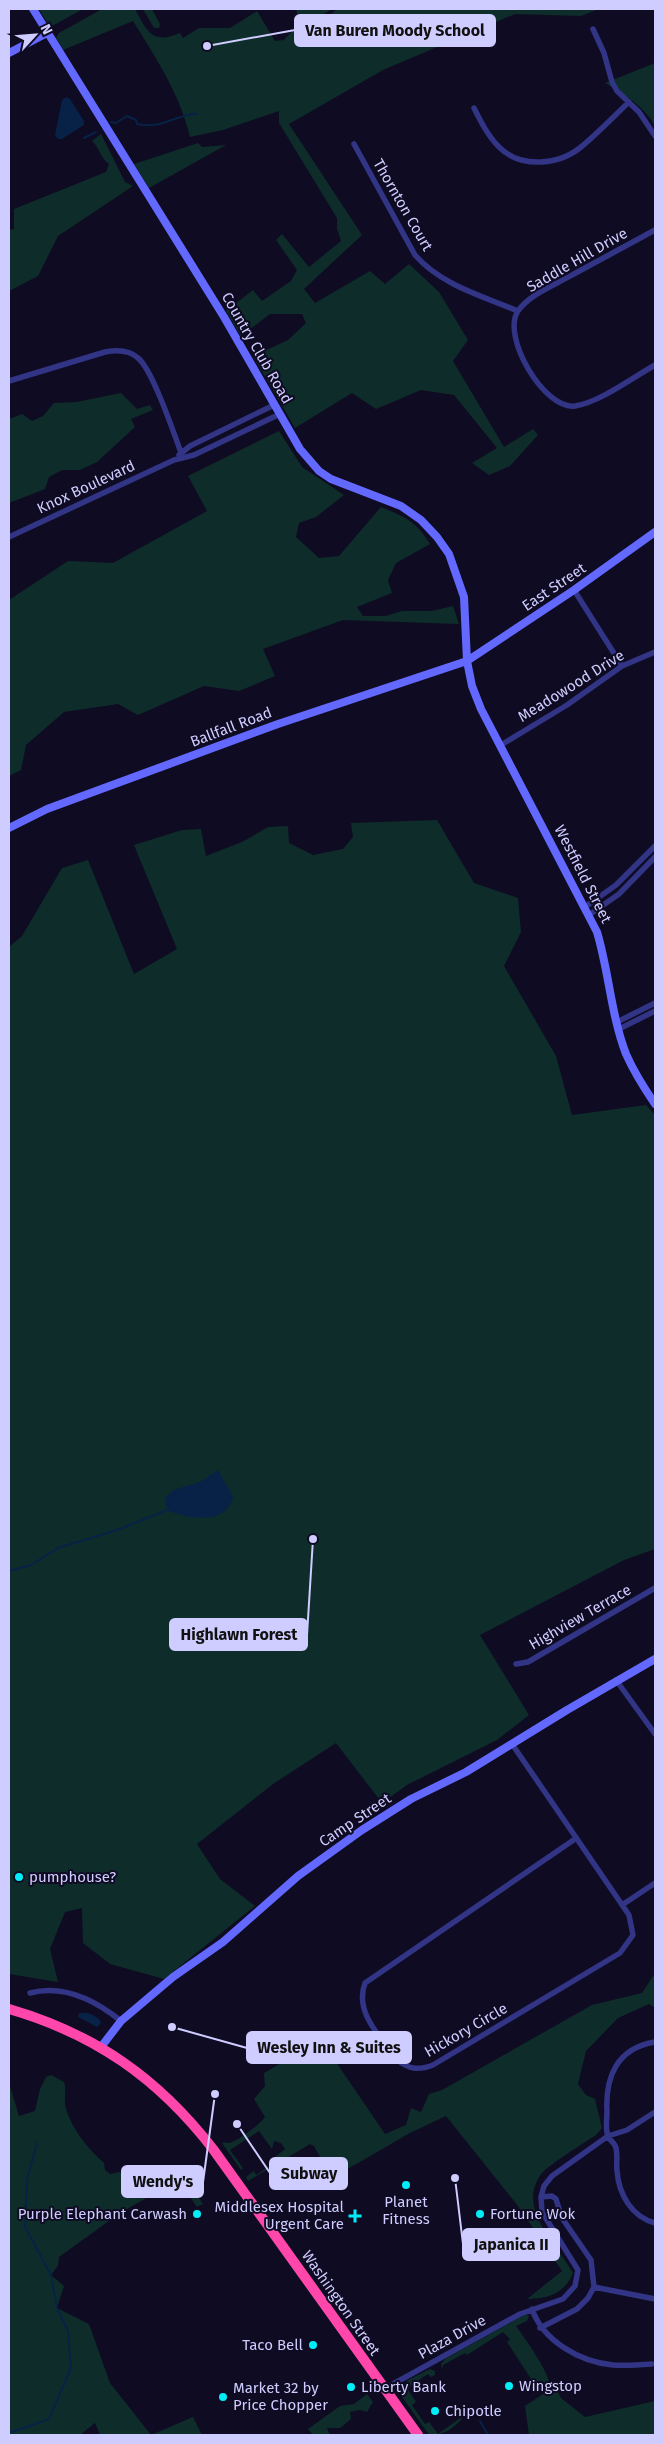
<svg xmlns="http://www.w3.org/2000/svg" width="664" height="2444" viewBox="0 0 664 2444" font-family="'Fira Sans',sans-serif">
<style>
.green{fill:#0e2d2a}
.water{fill:#072246}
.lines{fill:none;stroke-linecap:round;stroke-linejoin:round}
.stream{stroke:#072246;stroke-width:2}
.street{stroke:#323486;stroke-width:5.5}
.secondary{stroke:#6369ff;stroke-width:8}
.highway{stroke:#ff47ab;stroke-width:10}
.poi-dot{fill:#00eef7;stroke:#0e0b22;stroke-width:2}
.labels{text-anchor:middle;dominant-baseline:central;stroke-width:4;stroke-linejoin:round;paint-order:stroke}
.street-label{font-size:15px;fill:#cfccff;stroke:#0e0b22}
.poi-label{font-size:15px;fill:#cfccff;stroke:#0e0b22;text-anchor:start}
.leader{fill:none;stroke:#cfccff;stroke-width:2}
.callout-dot{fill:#cfccff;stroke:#0e0b22;stroke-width:2}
.callout{fill:#cfccff;stroke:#cfccff;stroke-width:2}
.callout-label{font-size:16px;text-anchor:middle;font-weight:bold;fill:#111}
</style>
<rect width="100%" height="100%" fill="#0e0b22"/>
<!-- green -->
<path class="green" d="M39,9H83L52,26H49Z
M102,9H135C147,31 152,45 180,33L183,38L199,28H230L257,11L275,41L284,40L293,30L319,24L337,9H599L581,16L515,14L383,70L289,124L362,235L304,289L315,303L370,271L385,284L409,264L439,292L468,340L453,361L504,447L533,429L538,435L510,466L489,475L472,463L497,448L454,395L421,390L376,409L352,393L295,428L253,356L288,340L306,323L302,314H270L241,336L226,311L253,290L262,301L291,281L297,270L276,240L282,234L309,267L341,241L337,229V218L279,123V111L223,130L190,137C180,94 156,58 133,21L63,50L56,38L59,33Z
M143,9H152L160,24L159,28H154Z
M296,9H332L319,17L300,24Z
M655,63V126C644,106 624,94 605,83Z
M101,134L125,182L133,186L58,236L38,276L9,291V230L14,229V209L106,172L109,164C100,158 100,148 92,141Z
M198,143L202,147L226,145L149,188L134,164Z
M121,393L137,409L150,405L153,410L131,419L135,427L97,462L80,470H62L49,477L45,489L9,503V419L22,414L32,421L43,416L54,403L76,402Z
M279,431L302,467L344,495L316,517L299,523L296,537L319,558L339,556L381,507C405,517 416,521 430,544L396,563L388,580L392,593L357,607L363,616H386L402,611H432L453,606L459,624L343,620L263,649L275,676L239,691L204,686L138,715L118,704L64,712L26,745L21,770L9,776V600L68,561L113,563L207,511L188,476Z
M437,820L474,883L518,898L521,932L504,966L556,1056L572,1115L646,1105L655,1115V1549L624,1560L480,1635L529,1715L497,1740L407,1785L382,1803L336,1743L273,1784L197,1844L220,1879L255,1906L164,1979L110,1964L83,1943L82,1908L65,1912L50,1949L58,1982L9,1974V947L22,936L62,868L88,860L134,974L177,949L134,845L182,830L201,829L206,856L242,842L268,827L288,826L289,843L313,855L343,849L353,837L351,823Z
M655,1973V2008L649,2004L618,2018L586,2051L578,2084L586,2095L595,2099L602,2128L596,2135C584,2143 550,2164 542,2173C515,2208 557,2244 573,2273C565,2293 548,2299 527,2299L562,2271L518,2206L446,2116L410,2133L332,2178L314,2146L310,2144L248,2181L246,2177L254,2171L256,2175L277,2161L275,2157L285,2149L281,2143L274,2141L272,2149L259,2131L230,2150L243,2168L241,2170L222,2143C225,2142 227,2143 229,2143C239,2141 260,2124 265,2117L254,2099L265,2086L264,2073L321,2040L385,2134L406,2125L411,2108L421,2112L429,2094L442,2090L592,2005L642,1993Z
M51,2075L64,2082C67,2090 63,2100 66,2109C73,2131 88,2149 104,2163L105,2170L110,2174L119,2172L131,2177L176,2167L181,2168V2173L203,2204L197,2207L178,2180L120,2213L59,2257L58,2266L51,2275L64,2286L57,2308L89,2324L110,2383L151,2435H100L95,2423L80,2435H9V2083L19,2116L35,2111L40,2089L46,2077Z
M526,2314L529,2316L527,2321L516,2326C524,2337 553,2377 549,2387L541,2392L537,2388L507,2342L510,2339L503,2332L467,2355L465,2353L443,2365L442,2370L441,2364L445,2359Z
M430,2369L435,2371V2375L431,2377L428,2374L407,2388L416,2402L412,2405L425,2424L429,2422L438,2434L460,2418L459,2414L462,2419C453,2428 445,2435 430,2435L427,2432L402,2397L400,2389L408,2380Z
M555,2386L561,2398L585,2417L655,2401V2435H529L525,2406Z
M367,2394L373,2402L367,2412L360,2410L350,2412L351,2419L340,2428H327L330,2435H313L308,2429L340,2406L354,2404Z
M193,2417L202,2435H151Z"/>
<!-- water -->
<path class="water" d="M66,97L70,99L84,121V125L62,139H58L55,135L62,100Z
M218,1470L233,1497C226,1526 188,1519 167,1510L165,1498L173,1490L200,1482Z
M79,2013C87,2012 98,2015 101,2023L97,2027L78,2017Z"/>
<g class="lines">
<!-- stream -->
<path class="stream" d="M111,122L116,123L127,116L136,120L137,124C162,130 175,114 197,114
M84,138L96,132
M9,1571L31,1565L58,1548L120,1529L167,1510
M480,2421L488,2435
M9,2433L49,2419L71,2368L68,2331L57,2308L51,2275L25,2227L27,2179L37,2143"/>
<!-- street -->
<path class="street" d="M593,29L604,53L612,82L617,91L639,112L655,136
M474,108C481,122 488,136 499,147C521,169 559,165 581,147C598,133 613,117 629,102
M354,144L415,255C441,285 482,296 518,311
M655,230C627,245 600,260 572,275C555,285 530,294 518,311C501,336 544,410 575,406C600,402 632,378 655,365
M9,381L105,352C116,350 129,350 138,358C153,370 175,437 183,458
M179,455L190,446L274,405
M9,537L174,460L194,455L280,414
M574,590L622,666
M501,745L567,705L622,666L655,652
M585,907L616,885L655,846
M589,915L619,894L655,857
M617,1022L655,1003
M619,1029L655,1011
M516,1664L528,1662L655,1588
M616,1680L655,1734
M512,1744L629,1915L633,1935L620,1953L433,2065C418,2071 408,2069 396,2059C380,2036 354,2012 365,1983L575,1839
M622,1905L655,1883
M30,1993C64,1984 95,2000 121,2021
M655,2042C617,2048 605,2077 607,2112C607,2119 605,2129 608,2136C609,2140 615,2143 616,2148C618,2156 616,2164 617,2171C619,2195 632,2217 655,2223
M594,2287L655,2299
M532,2309C543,2341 580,2362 613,2365C626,2366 639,2365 652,2364
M540,2328L577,2309L588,2298L594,2287L591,2260L562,2218L556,2199L552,2196L541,2197
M384,2389L520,2314L563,2299L575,2286L578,2270L542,2212L541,2197L544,2186L552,2176L608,2136L627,2130L655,2112"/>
<!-- secondary -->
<path class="secondary" d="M33,9L224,317L300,449L319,471L331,479L401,506L421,520L437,537L449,554L464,597L467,661L472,686L481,709L597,932C609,972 611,1015 626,1054C634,1072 644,1088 655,1104
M9,53L47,33
M9,828L47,809L278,724L467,661L574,590L655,532
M101,2047L121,2021L173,1977L223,1942L298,1876L362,1830L411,1799L466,1772L567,1710L655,1659"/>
<!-- highway -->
<path class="highway" d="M9,2009C95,2034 158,2078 213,2149L418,2435"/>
</g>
<!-- markers -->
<g class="poi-dot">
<circle cx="19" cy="1877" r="5"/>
<circle cx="406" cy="2185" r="5"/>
<circle cx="197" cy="2214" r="5"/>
<circle cx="480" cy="2214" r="5"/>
<path d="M352.5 2208.5h5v5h5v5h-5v5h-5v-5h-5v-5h5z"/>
<circle cx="313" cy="2345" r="5"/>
<circle cx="509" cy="2386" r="5"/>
<circle cx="351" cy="2387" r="5"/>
<circle cx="223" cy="2397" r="5"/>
<circle cx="435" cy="2411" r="5"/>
</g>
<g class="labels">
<!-- street labels -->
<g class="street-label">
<text transform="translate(403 205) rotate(60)">Thornton Court</text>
<text transform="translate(577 260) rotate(-30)">Saddle Hill Drive</text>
<text transform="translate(257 348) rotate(60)">Country Club Road</text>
<text transform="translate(86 487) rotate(-25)">Knox Boulevard</text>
<text transform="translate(554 587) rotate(-34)">East Street</text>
<text transform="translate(571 686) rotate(-32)">Meadowood Drive</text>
<text transform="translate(231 727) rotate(-21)">Ballfall Road</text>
<text transform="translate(583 874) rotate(63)">Westfield Street</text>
<text transform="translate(580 1617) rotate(-30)">Highview Terrace</text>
<text transform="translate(355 1820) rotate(-34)">Camp Street</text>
<text transform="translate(466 2030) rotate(-30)">Hickory Circle</text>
<text transform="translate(341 2303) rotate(55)">Washington Street</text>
<text transform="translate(452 2337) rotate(-29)">Plaza Drive</text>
</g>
<!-- poi labels -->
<g class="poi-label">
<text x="29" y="1877">pumphouse?</text>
<text x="406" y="2202" text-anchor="middle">Planet<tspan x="406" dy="17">Fitness</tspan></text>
<text x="344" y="2207" text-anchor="end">Middlesex Hospital<tspan x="344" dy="17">Urgent Care</tspan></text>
<text x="187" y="2214" text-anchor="end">Purple Elephant Carwash</text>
<text x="490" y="2214">Fortune Wok</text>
<text x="303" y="2345" text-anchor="end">Taco Bell</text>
<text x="519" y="2386">Wingstop</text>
<text x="361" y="2387">Liberty Bank</text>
<text x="233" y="2388">Market 32 by<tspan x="233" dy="17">Price Chopper</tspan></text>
<text x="445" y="2411">Chipotle</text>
</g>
</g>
<!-- callouts -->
<path class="leader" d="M207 46L295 30M313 1539L307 1635M172 2027L247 2048M237 2124L270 2173M215 2094L203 2182M455 2178L463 2244"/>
<g class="callout-dot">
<circle cx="207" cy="46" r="5"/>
<circle cx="313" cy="1539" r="5"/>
<circle cx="172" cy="2027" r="5"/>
<circle cx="237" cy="2124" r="5"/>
<circle cx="215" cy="2094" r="5"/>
<circle cx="455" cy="2178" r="5"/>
</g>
<g class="callout">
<rect x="295" y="15" width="200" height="31" rx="5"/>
<rect x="170" y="1619" width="137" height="31" rx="5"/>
<rect x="247" y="2032" width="164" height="31" rx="5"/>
<rect x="270" y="2158" width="77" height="31" rx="5"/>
<rect x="122" y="2166" width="81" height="31" rx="5"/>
<rect x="463" y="2229" width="96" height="31" rx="5"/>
</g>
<g class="callout-label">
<text x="395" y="36">Van Buren Moody School</text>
<text x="239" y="1640">Highlawn Forest</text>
<text x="329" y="2053">Wesley Inn &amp; Suites</text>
<text x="309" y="2179">Subway</text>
<text x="163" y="2187">Wendy's</text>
<text x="511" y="2250">Japanica II</text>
</g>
<!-- border -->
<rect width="664" height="2444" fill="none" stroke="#cfccff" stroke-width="20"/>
<!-- north arrow -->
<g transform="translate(35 35) rotate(64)" stroke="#0e0b22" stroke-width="4" paint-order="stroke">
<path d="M0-4L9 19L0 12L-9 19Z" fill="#cfccff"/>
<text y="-8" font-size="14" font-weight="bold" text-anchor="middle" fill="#cfccff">N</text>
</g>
</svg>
